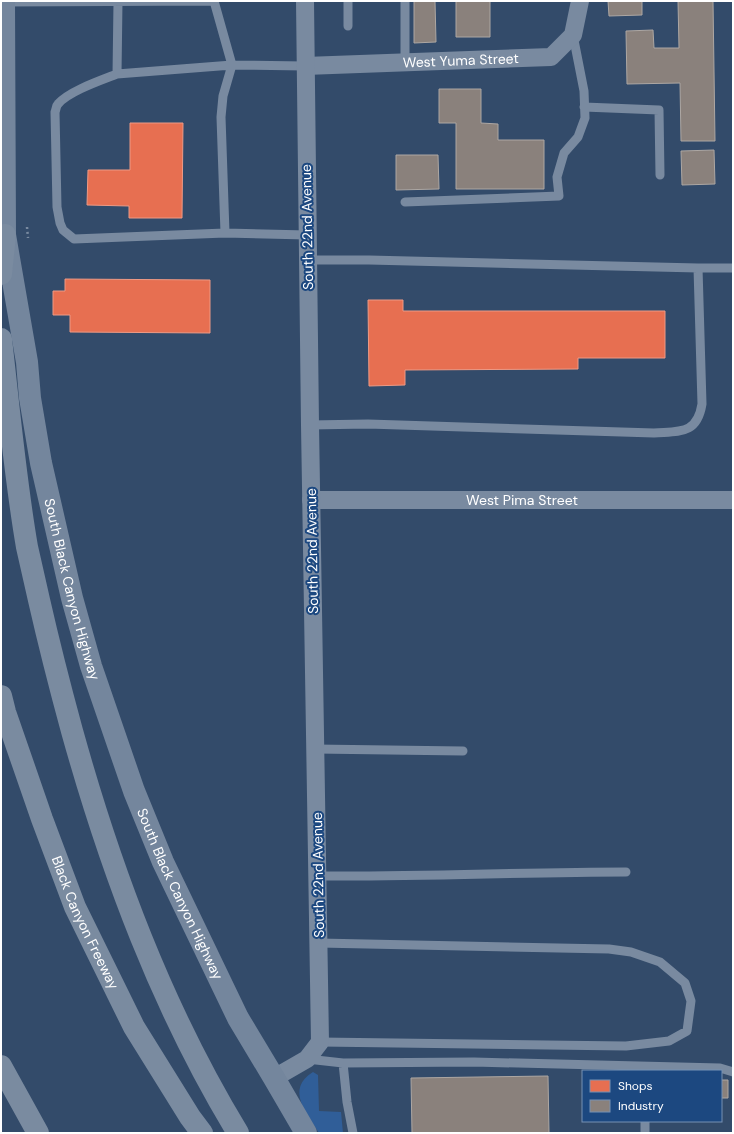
<svg xmlns="http://www.w3.org/2000/svg" width="734" height="1134" viewBox="0 0 734 1134" font-family="'DM Sans',sans-serif">
<style>
.green{fill:#305e98}
.shops{fill:#e76f51;stroke:#ee9a85}
.industry{fill:#8a817c;stroke:#ada7a3}
.lines{fill:none;stroke-linecap:round;stroke-linejoin:round}
.path{stroke:#798aa0;stroke-width:2.5;stroke-dasharray:2 3;stroke-linecap:butt}
.service{stroke:#798aa0;stroke-width:9}
.minor{stroke:#798aa0;stroke-width:18}
.secondary{stroke:#74869d;stroke-width:22}
.motorway{stroke:#7a8ba0;stroke-width:22}
.labels{text-anchor:middle;dominant-baseline:central;stroke-width:4;stroke-linejoin:round;paint-order:stroke}
.street-label{font-size:14px;fill:#fff;stroke:#1c4880}
</style>
<rect width="100%" height="100%" fill="#334b6a"/>
<!-- green -->
<path class="green" d="M313,1072L318,1075L319,1111L341,1112L343,1133H319C307,1114 285,1089 313,1072Z"/>
<!-- shops -->
<path class="shops" d="M130,123H183L182,218H129V206L87,205L88,170H130Z
M65,279L210,280V333L70,332V315H53V291H65Z
M368,300H403V311H665V358H578V369L405,370V385L369,386Z"/>
<!-- industry -->
<path class="industry" d="M414,1H435L436,42L414,43Z
M456,1H490V37H456Z
M608,1H642V15L609,16Z
M678,1H713L715,141H681L680,83L627,84L626,31L653,30L654,48H679Z
M439,89H481V123L498,124V140H544V189H456V123H439Z
M714,150L715,184L682,185L681,151Z
M396,155H438L439,189L396,190Z
M548,1076L549,1133H412L411,1078Z
M721,1080H728V1098H721Z"/>
<g class="lines">
<!-- path -->
<path class="path" d="M27,227L28,238"/>
<!-- service -->
<path class="service" d="M405,1V63
M4,2L214,1L232,65L305,66
M118,2L117,74C102,80 69,91 58,104C56,106 56,110 55,112L57,207L60,223L63,230L74,239L225,233
M348,26V1
M117,74L232,65L223,96L221,117L225,233L307,235
M584,107L659,110L660,175
M405,202L559,196L557,177L564,153L578,137L585,118L584,91L573,35
M308,260H369L698,268L702,404C697,435 679,431 654,433L368,424L310,425
M698,268H733
M315,749L463,751
M318,876C421,877 524,872 626,872
M319,943L609,949L631,952L660,962L685,983L691,1001L687,1031L669,1041L626,1046L320,1042
M307,1059L343,1063L474,1062L720,1068L733,1072
M343,1063L347,1102L353,1133
M645,1121V1133"/>
<!-- minor -->
<g class="minor">
<path id="s1" d="M305,66L551,57L573,35L580,1"/>
<path id="s2" d="M311,500H733"/>
<path d="M274,1078L307,1059L320,1042L310,425L305,1"/>
</g>
<!-- secondary -->
<path class="secondary" id="s3" d="M4,1L5,235L27,362L30,398L41,463L72,598L91,666L134,791L163,862L238,1018L274,1078L306,1133"/>
<!-- motorway -->
<g class="motorway">
<path d="M1,274L5,235"/>
<path d="M1,339C9,408 15,478 27,547C31,565 35,583 39,600C49,644 60,687 72,731C111,871 162,1008 238,1133"/>
<path id="s4" d="M1,696L5,712L42,819L75,907L134,1027L190,1117L202,1133"/>
<path d="M1,1066L38,1133"/>
</g>
</g>
<g class="labels">
<!-- street labels -->
<g class="street-label">
<text stroke="none"><textPath href="#s1" startOffset="156">West Yuma Street</textPath></text>
<text transform="translate(307 227) rotate(-91)">South 22nd Avenue</text>
<text stroke="none"><textPath href="#s2" startOffset="211">West Pima Street</textPath></text>
<text transform="translate(312 551) rotate(-91)">South 22nd Avenue</text>
<text stroke="none"><textPath href="#s3" startOffset="595">South Black Canyon Highway</textPath></text>
<text transform="translate(318 875) rotate(-91)">South 22nd Avenue</text>
<text stroke="none"><textPath href="#s3" startOffset="919">South Black Canyon Highway</textPath></text>
<text stroke="none"><textPath href="#s4" startOffset="242">Black Canyon Freeway</textPath></text>
</g>
</g>
<!-- border -->
<rect width="734" height="1134" fill="none" stroke="#ffffff" stroke-width="4"/>
<!-- legend -->
<rect x="582" y="1070" width="140" height="52" fill="#1c4880" stroke="#7791b3"/>
<rect x="590" y="1080" width="20" height="12" fill="#e76f51" stroke="#7791b3"/>
<text x="618" y="1090" font-size="12" fill="#ffffff">Shops</text>
<rect x="590" y="1100" width="20" height="12" fill="#8a817c" stroke="#7791b3"/>
<text x="618" y="1110" font-size="12" fill="#ffffff">Industry</text>
</svg>
